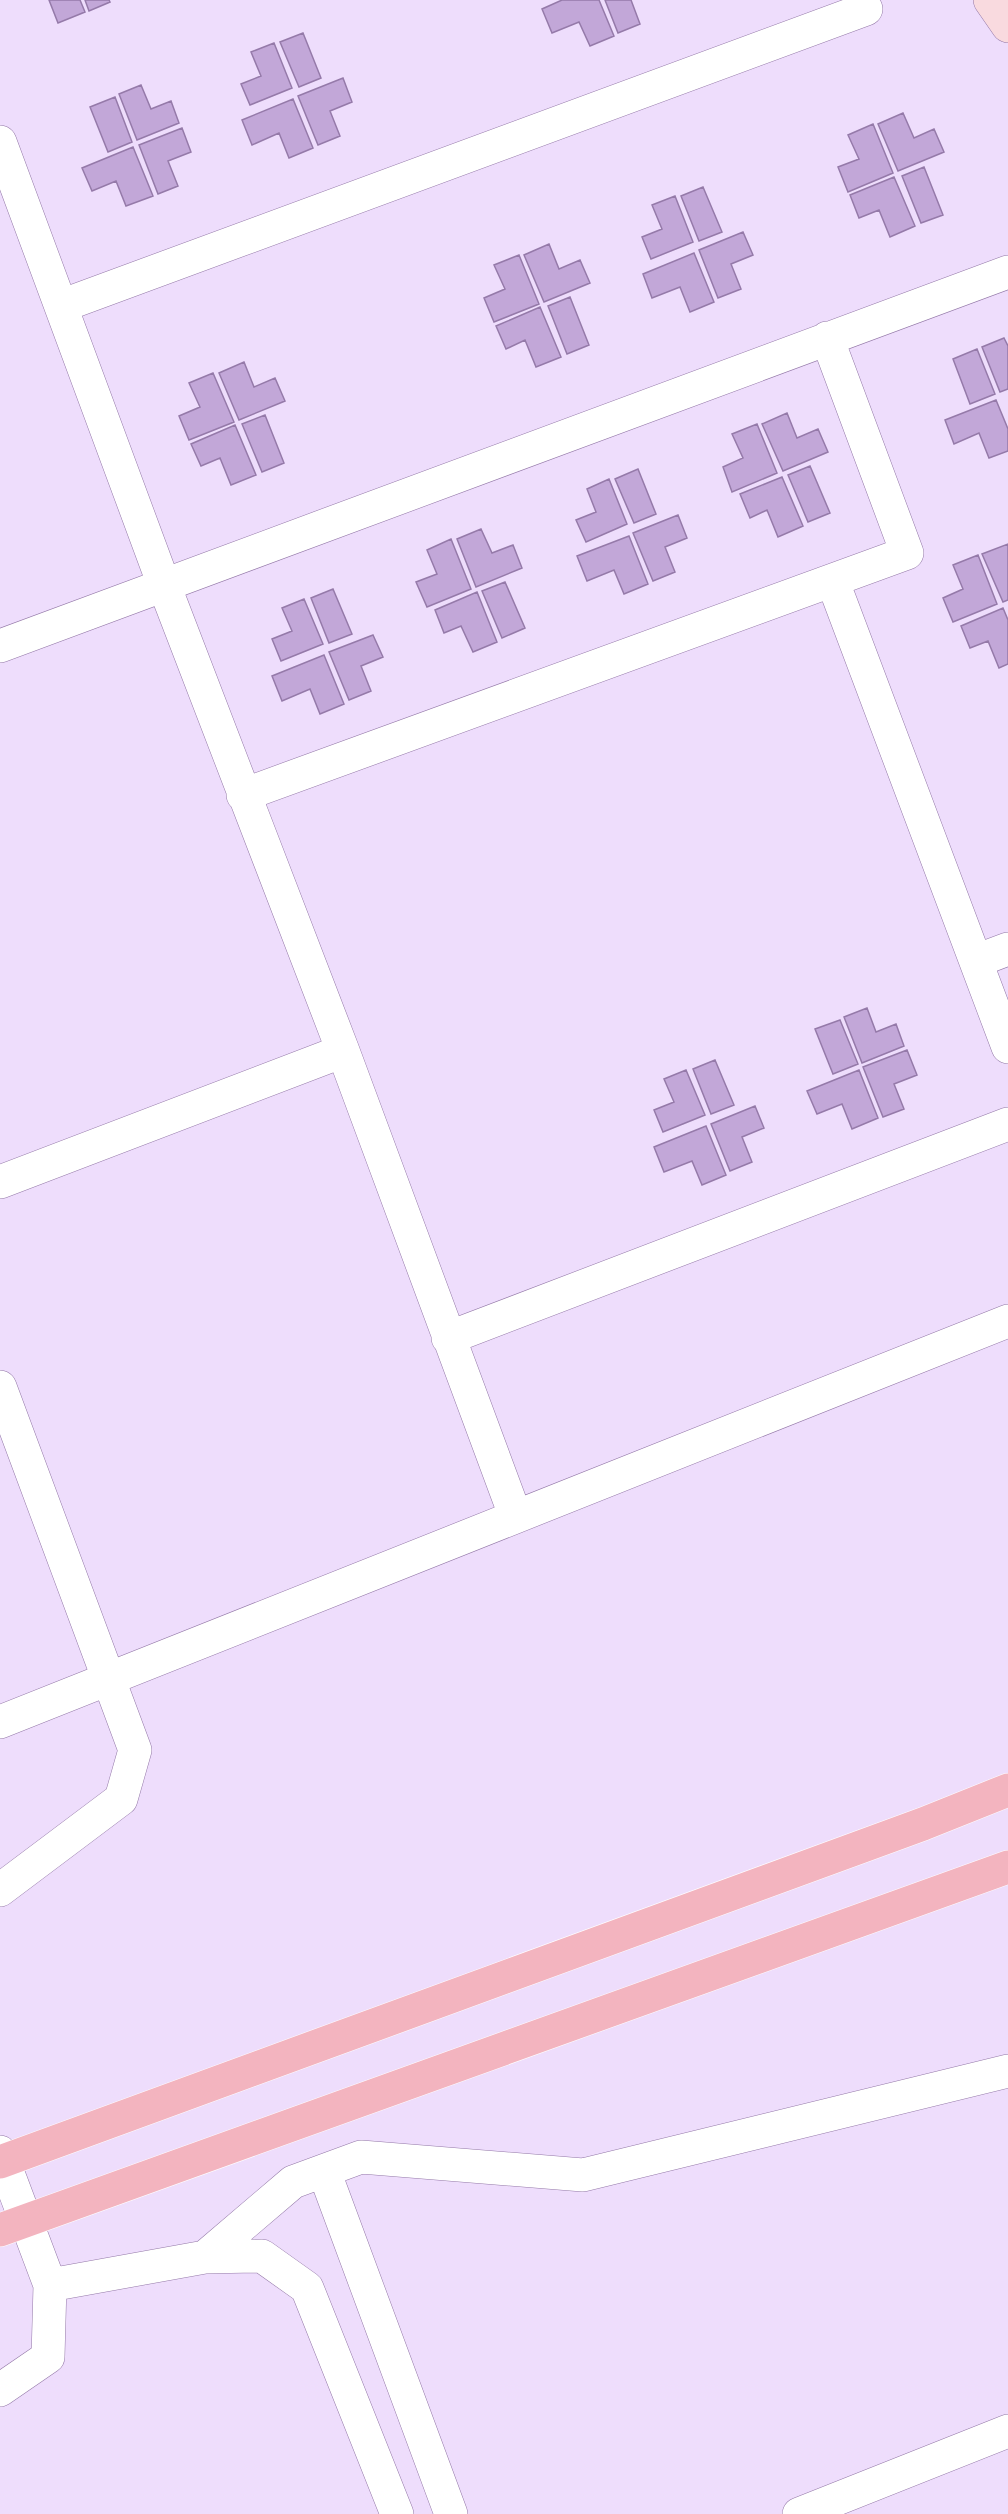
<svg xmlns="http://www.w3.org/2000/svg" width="1008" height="2514" viewBox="0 0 1008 2514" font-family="Lora,serif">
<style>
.building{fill:#c2a7d8;stroke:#957aa9;stroke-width:1.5}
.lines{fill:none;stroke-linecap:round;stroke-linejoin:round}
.street-casing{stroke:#9479a8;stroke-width:34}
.secondary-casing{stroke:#9479a8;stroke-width:34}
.primary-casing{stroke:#fff;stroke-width:34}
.street{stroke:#fff;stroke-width:33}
.secondary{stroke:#f9dadf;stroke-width:33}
.primary{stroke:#f3b4bf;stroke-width:33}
</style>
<rect width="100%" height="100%" fill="#eeddfc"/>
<!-- building -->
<path class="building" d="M49,0H80L85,12L58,23Z
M85,0H109L110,2L89,11Z
M562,0H599L614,36L590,46L579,22L552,33L542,9Z
M605,0H631L640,24L618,33Z
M303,33L321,78L299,87L280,42Z
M274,43L292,88L250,105L241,84L261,76L251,52Z
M343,78L352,102L330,111L340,136L318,145L298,96Z
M141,85L151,109L171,101L179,123L137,140L119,94Z
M115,97L132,142L108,152L90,107Z
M293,99L313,148L289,158L279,133L252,145L242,120Z
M903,113L914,138L934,129L944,152L898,171L878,124Z
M873,124L893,173L848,192L838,167L859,159L848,135Z
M182,128L191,152L168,161L178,186L158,194L139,145Z
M133,147L153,196L126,206L116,181L92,191L82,168Z
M924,167L943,215L921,223L902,176Z
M894,177L915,226L890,237L879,210L859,218L850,195Z
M703,187L722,232L699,241L681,196Z
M675,196L693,242L651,259L642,237L662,229L652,205Z
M743,232L753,255L731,264L741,289L718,298L699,250Z
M549,244L559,269L580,260L590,283L544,302L524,255Z
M694,253L714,302L690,312L680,287L652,298L643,274Z
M519,255L539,304L494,322L484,298L505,289L494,265Z
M570,297L589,345L567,354L548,306Z
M540,307L561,357L536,367L525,340L506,349L496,326Z
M1004,338L1008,346V389L1000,392L982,347Z
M977,349L995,394L970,404L953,359Z
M244,362L254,387L275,378L285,401L239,420L219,373Z
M213,373L234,422L189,440L179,416L200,407L189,383Z
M996,400L1008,429V451L989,458L979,433L954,444L945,420Z
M787,413L797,438L818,429L828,452L783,471L762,424Z
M265,415L284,463L262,472L242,424Z
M757,424L777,473L732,492L723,467L743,458L732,434Z
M235,425L256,475L231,485L220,458L201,466L191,444Z
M810,466L830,513L808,522L788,475Z
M638,469L656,514L634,523L615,479Z
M782,477L803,526L778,537L767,510L750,518L740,494Z
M609,479L627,524L586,542L576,520L596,512L587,489Z
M678,515L687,538L665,547L675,572L653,581L633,533Z
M481,529L492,553L513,545L522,568L476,587L457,539Z
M629,536L648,584L624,594L614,570L587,581L577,556Z
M451,539L471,589L427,607L416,582L437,574L427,550Z
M1008,544V600L1003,602L982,554Z
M978,555L997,604L953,622L943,598L963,589L953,565Z
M505,582L525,628L502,638L482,591Z
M333,589L352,634L329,643L311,598Z
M477,592L497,642L473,652L461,626L444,633L435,610Z
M304,599L323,644L281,661L272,639L292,631L282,608Z
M1003,608L1008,620V664L999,668L988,641L970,648L961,626Z
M373,635L383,657L361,666L371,691L349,700L329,652Z
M324,655L344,704L320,714L310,689L282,701L272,676Z
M867,1008L876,1032L896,1024L904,1046L862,1063L844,1017Z
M840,1020L858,1064L833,1074L815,1029Z
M907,1050L917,1075L894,1084L904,1109L883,1117L863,1067Z
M715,1060L734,1105L711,1114L693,1069Z
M686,1070L705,1115L663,1132L654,1110L674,1102L664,1079Z
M859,1070L878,1118L852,1129L842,1104L817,1114L807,1091Z
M755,1106L764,1128L742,1137L752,1162L730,1171L711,1124Z
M706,1126L726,1175L702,1185L692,1161L664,1172L654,1147Z"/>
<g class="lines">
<defs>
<path id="street" d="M0,142L164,585L343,1051L515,1515
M61,306L866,9
M833,582L1008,1047
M0,646L1008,272
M243,795L907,553L827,338
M976,961L1008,949
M0,1182L343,1051
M448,1338L1008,1124
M0,1387L135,1750L121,1799L0,1890
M0,1722L1008,1321
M0,2152L50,2285L48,2357L0,2390
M324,2171L451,2514
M205,2257L262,2256L307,2288L397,2514
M50,2285L205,2257L293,2182L361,2157L583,2175L1008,2071
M799,2514L1008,2431"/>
<path id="secondary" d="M990,0L1008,26"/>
<path id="primary" d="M0,2162L923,1824L1008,1790
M0,2230L1008,1867"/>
</defs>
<!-- street casing -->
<use href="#street" class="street-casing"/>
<!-- secondary casing -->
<use href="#secondary" class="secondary-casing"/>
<!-- primary casing -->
<use href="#primary" class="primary-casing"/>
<!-- street -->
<use href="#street" class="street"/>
<!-- secondary -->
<use href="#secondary" class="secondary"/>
<!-- primary -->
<use href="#primary" class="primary"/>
</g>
</svg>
